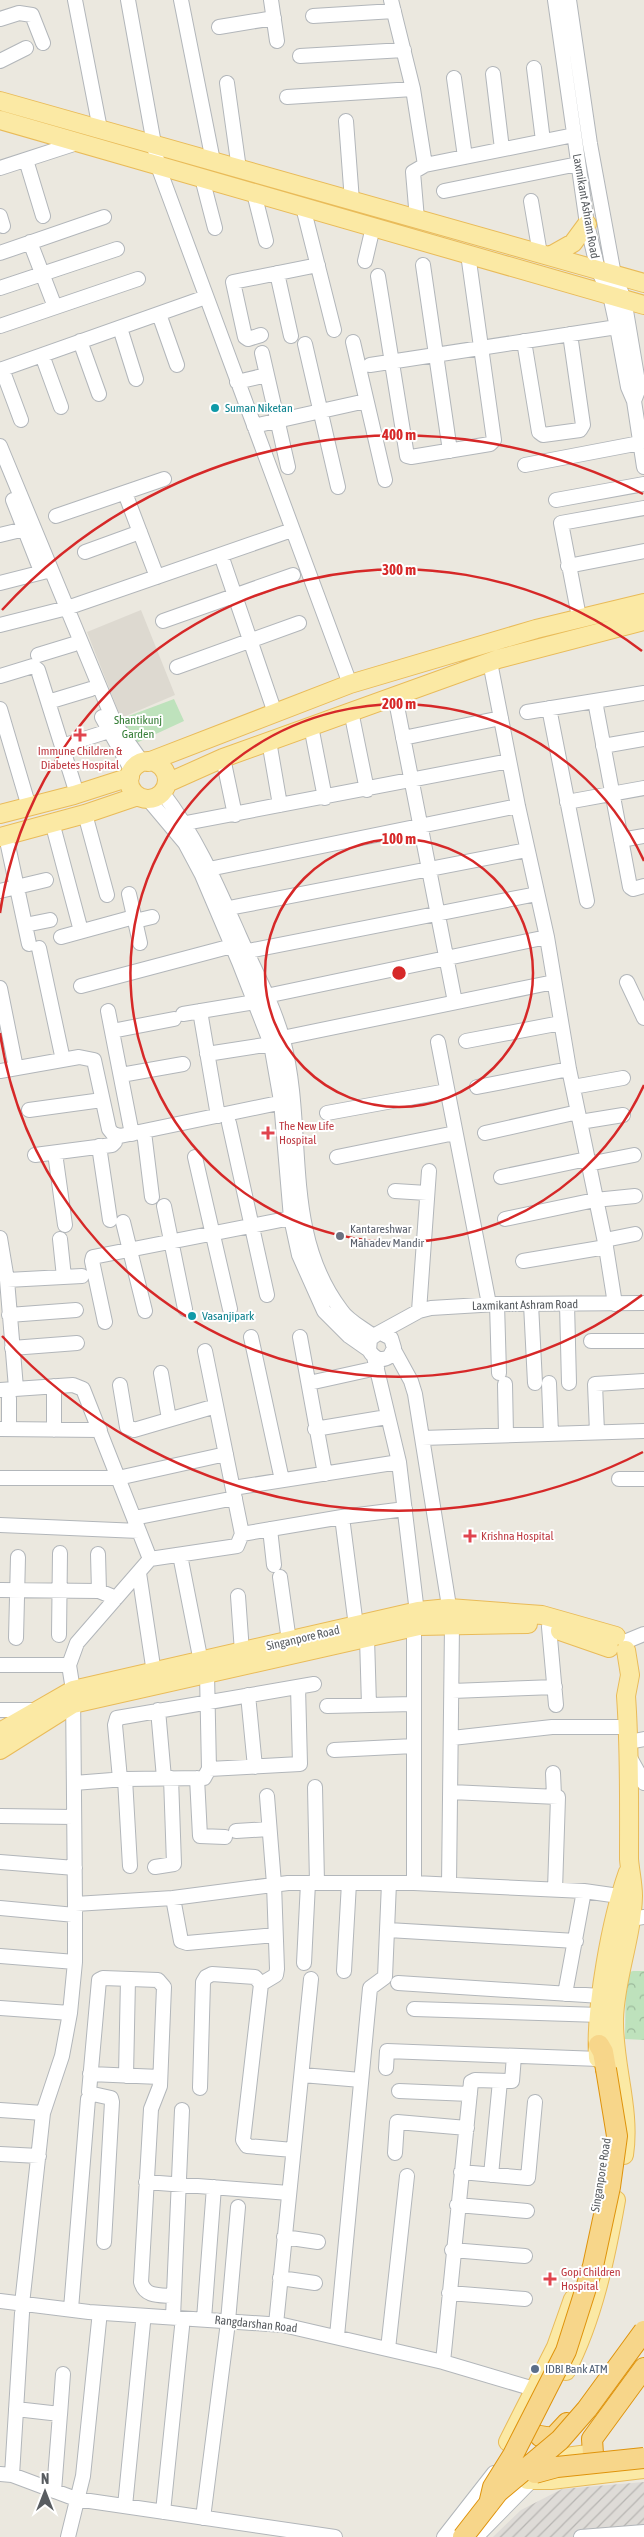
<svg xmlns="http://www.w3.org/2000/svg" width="644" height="2537" viewBox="0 0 644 2537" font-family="'Asap Condensed',sans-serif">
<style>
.industrial{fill:url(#industrial-furrows)}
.education{fill:#ddd9d0}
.green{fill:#bee2bc}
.park{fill:url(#park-crowns)}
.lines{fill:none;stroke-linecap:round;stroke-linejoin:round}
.minor-casing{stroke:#b2b6ba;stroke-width:16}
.major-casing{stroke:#e9bb59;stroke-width:20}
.highway-casing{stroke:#df930b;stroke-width:22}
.minor{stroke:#fff;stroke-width:14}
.major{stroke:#fbe9a4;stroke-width:18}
.highway{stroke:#f7d68a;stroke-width:20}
.highway-bridge-casing{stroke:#df930b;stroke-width:22;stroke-linecap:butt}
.highway-bridge{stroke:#f7d68a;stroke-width:20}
.ring{fill:none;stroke:#d62828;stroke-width:2.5}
.culture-dot{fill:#0f9aa8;stroke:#fff;stroke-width:2}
.health-dot{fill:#e0444e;stroke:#fff;stroke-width:2}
.worship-dot{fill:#6b7280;stroke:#fff;stroke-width:2}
.service-dot{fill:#5c6f8a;stroke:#fff;stroke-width:2}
.labels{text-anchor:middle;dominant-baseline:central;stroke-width:4;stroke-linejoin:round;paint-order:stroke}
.street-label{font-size:12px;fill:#585c60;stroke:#fff}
.culture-label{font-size:12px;fill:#0d838f;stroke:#fff;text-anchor:start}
.park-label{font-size:12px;fill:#377f38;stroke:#fff}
.health-label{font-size:12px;fill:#be3a42;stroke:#fff;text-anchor:start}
.worship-label{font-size:12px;fill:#5b616d;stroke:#fff;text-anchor:start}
.service-label{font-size:12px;fill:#4e5e75;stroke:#fff;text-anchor:start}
.centre{fill:#d62828;stroke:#fff;stroke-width:2.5}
.ring-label{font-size:15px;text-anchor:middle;font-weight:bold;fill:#d62828;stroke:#fff;stroke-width:4;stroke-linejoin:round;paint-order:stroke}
</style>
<defs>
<pattern id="industrial-furrows" width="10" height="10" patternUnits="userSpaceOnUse" patternTransform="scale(1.25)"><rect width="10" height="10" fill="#dedbd7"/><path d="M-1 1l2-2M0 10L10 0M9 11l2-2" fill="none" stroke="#b7b5b2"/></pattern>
<pattern id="park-crowns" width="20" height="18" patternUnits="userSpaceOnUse" patternTransform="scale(1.25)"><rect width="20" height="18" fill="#bee2bc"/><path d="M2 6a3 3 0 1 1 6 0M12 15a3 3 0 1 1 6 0" fill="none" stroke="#9dba9c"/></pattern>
</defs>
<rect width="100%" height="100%" fill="#ebe8df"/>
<!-- industrial -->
<path class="industrial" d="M644,2482V2537H493L521,2510L562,2489Z"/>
<!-- education -->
<path class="education" d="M141,610L175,695L121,718L87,632Z"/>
<!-- green -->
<path class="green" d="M174,699L184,721L132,745L118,720Z"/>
<!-- park -->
<path class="park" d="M633,1971H644V2040L625,2039L626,1973Z"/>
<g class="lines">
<defs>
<path id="minor" d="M75,0L100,129
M128,0L158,166L350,684
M181,0L213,161
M271,0L277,41
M391,0L413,89L425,165L574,135
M555,0L587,224L598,270L610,295L617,327L628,387L634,401L644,467
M569,0L590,144L614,275L624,299L639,388L634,401
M313,16L394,11
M0,19L19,13L32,15L43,43
M219,27L274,18
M300,56L404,50
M0,61L26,48
M534,68L543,141
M493,74L502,149
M454,78L465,157
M227,83L239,169
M287,97L413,89
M346,121L352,201
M26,160L43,216
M0,168L77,143
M202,178L215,228
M444,191L578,164
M254,193L266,241
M531,201L540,254
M303,207L334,330
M0,216L3,226
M417,219L413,172L425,165
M30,242L55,307
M0,253L104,217
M365,261L373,227
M423,265L450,451
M277,273L291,336
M378,276L407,456L411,457L490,444L494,440L468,254
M0,288L117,249
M159,314L177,365
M0,326L138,279
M120,328L136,379
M261,335L248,339L245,337L233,282L318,265
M80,341L99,394
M524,341L539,432L543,435L580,430L583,425L570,334
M353,342L385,480
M305,344L338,487
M262,353L288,467
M42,355L61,407
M370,365L617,327
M2,369L21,420
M0,370L206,297
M237,382L267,375
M254,426L366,401
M0,446L115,724L142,762
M525,465L640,443
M125,493L157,577
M13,500L39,566
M556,500L644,484
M56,516L164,479
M0,535L33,527
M85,552L140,532
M221,555L275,713
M568,566L644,551
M0,583L51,570
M579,617L561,523L644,508
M163,621L293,575
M0,625L67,608L292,530
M38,655L74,644
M490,662L518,806L547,937L569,1069L606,1247L615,1304
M177,667L299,623
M0,676L33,666L38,670L77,794
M395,696L455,1002
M595,701L630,887L633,889L644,886
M48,702L91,689
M549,708L587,901
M0,709L29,807
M351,711L367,790
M527,712L644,693
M102,717L132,771
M311,726L325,798
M403,738L501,718
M269,741L280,805
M62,746L109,731
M603,746L644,739
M223,758L235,815
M162,792C197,838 216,883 239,935C254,969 273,1004 283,1040C307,1130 281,1231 341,1310C348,1321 363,1328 373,1336
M148,799L185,843L202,875L239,962L271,1044L281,1101L291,1218L299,1255L324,1311L349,1336L369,1350
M567,802L644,788
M85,814L107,895
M52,822L81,931
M186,823L509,761
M6,836L29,944
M621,840L644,836
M209,869L518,806
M0,891L46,880
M129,894L140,943
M229,908L527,850
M135,921L152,917
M25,925L50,920
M61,937L134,917
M39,948L63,1060
M248,951L537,894
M627,982L644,1018
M81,986L232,946
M0,988L16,1068
M266,996L547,937
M108,1011L132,1134
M200,1011L218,1116
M183,1014L255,1002
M112,1031L174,1019
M282,1038L554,982
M466,1041L561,1023
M438,1042L489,1304
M207,1054L271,1044
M0,1071L79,1057L94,1060L109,1129L113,1134L120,1136L288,1101
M121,1075L183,1064
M477,1087L569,1069
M573,1087L623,1078
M29,1110L102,1100
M327,1113L447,1091
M580,1122L623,1115
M229,1123L267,1295
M144,1132L152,1197
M485,1133L578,1112
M99,1146L110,1220
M55,1153L65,1225
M35,1155L112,1145L115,1142V1135
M195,1157L230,1309
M337,1157L455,1133
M588,1164L634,1155
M501,1177L587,1159
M395,1191L427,1193
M164,1206L185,1309
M505,1219L595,1200L635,1196
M123,1222L145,1311
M0,1238L7,1280L16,1388
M60,1239L64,1277
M605,1240L635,1234
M523,1261L606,1247
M7,1280L82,1276
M497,1304L499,1373
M531,1304L535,1383
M567,1304L569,1383
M419,1311L429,1171
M9,1315L76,1310
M105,1322L92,1261L93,1257L291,1218
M381,1333L391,1338L394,1348L390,1356C382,1362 374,1359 369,1350L370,1339L377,1334L419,1311L431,1308L497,1304L644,1303
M251,1337L282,1480
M300,1337L325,1474
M591,1341H644
M12,1348L77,1343
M394,1350L411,1381L415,1394L452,1625L449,1885
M374,1357L399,1462L418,1621
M161,1373L169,1419
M309,1383L377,1368
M549,1383L551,1434
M505,1384L506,1435
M120,1385L127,1427L134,1430L216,1406
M0,1390L73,1385L83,1389L150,1559L77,1643L69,1665L73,1690L75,1904L173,1898L288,1883H414L584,1891L619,1896
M9,1398V1429
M0,1429L100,1430
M315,1429L387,1417
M54,1430V1386
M597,1432L595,1384L644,1381
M422,1438L644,1431
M0,1478H118L226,1454
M619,1479H644
M233,1488L399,1462
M342,1517L356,1626
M134,1518L235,1498
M0,1525L139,1531
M270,1529L274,1565
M242,1534L342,1517L405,1509
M98,1554L99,1591
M180,1555L201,1662
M150,1559L237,1546L242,1534L205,1351
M139,1573L154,1673
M280,1577L289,1641
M0,1590L99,1591L116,1598
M238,1596L242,1652
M549,1627L556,1705
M59,1635L60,1553
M16,1638L18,1557
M367,1638L369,1705
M627,1641L644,1634
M0,1665H69
M207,1674L209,1769
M452,1691L555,1687
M248,1695L255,1767
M327,1706L413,1704
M0,1710H38
M158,1710L164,1778
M452,1738L552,1727H628
M629,1742L644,1739
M334,1750L414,1746
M629,1756L644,1783
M553,1773L554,1796
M197,1778L200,1836L225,1837
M120,1779L115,1725L117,1718L314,1684
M125,1779L130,1866
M74,1783L125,1779L204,1778L209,1769L300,1764L298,1687
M315,1787L317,1883
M451,1792L558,1797L555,1890
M0,1816L74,1817
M236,1831L269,1829
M0,1862L75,1868
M155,1867L174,1864L171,1778
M414,1883V1627
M173,1898L181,1941L187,1943L275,1935
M0,1908L75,1915
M631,1919L644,1917
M388,1930L576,1941
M0,1956L75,1962
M304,1963L308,1883
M344,1971L349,1883
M398,1983L601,1996
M261,1984L276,1975L277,1969L274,1884L267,1796
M565,1994L584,1891
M0,2008L70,2013
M414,2009L600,2015
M386,2068L387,2051L599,2059
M90,2074L160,2077
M302,2075L361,2080
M126,2076L128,1979
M200,2088L203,1982L206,1977L212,1974L255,1977L261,1984L243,2140L247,2146L293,2150
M399,2091L470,2094
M89,2092L99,1980L103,1978L158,1980L164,1987L160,2086L151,2109L141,2282C145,2297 159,2295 173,2296
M0,2110L43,2113
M395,2153L397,2122L467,2128
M0,2154L39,2156
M461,2172L528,2178L535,2102
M491,2175L500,2081
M146,2182L289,2193
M457,2205L527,2211
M284,2237L318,2242
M452,2250L525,2256
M280,2278L315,2283
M449,2293L525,2299
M0,2301L89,2312L283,2325L443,2362L534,2389
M22,2304L43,2113L62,2056L70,2013L75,1962V1904
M71,2309L88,2099L93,2094L111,2098L112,2102L104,2242
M173,2317L182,2110
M204,2319L214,2187
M228,2321L238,2207
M276,2324L311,1979
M337,2336L370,1988L385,1977L389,1883
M388,2349L407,2176
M443,2362L471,2082L475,2080L512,2081L514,2056
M16,2409L60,2414L54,2491
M60,2415L63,2374
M0,2474L12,2475L76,2499L335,2537
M12,2475L22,2313
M125,2506L143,2323
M163,2512L182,2327
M203,2518L227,2330
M68,2537L83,2476L99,2321
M444,2537L494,2473
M476,2537L532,2480
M581,2537L644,2532"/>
<path id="major" d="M0,101L644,283
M0,120L644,305
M550,256L573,243L587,224
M129 780a19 19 0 1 1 38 0a19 19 0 1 1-38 0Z
M148,762L350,684L536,629L644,603
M167,783L223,758L498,659L644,621
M0,814L74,795L130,777
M0,837L85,814L138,796
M560,1631L609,1648
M0,1732L73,1690L418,1611L449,1608L542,1615L616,1636
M0,1750L73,1704L419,1626L528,1624
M598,2058C595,2007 611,1920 628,1872
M624,2155C631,2109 613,2065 614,2019C615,1978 632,1938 633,1896C633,1884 630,1871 629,1859C629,1804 630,1750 626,1696L630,1675L626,1650
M566,2371C593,2319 606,2257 616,2200
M508,2442L556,2347L573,2299
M546,2447L566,2457L588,2454
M527,2480H551L644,2469"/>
<path id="highway" d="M599,2045L603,2052L606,2069
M540,2436L553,2438L567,2423
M593,2454L592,2439L644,2368"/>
</defs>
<!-- minor casing -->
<use href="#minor" class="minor-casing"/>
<!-- major casing -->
<use href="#major" class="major-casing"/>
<!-- highway casing -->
<use href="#highway" class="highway-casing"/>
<!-- minor -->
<use href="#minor" class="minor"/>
<!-- major -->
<use href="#major" class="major"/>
<!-- highway -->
<use href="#highway" class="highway"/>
<defs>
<path id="highway-bridge" d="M535,2473L557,2467L644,2458
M489,2504L493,2487L513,2455L566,2351L593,2266L610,2187L617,2136L606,2069
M463,2537L498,2492L560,2440L587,2409L644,2331"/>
</defs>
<!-- highway-bridge casing -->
<use href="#highway-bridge" class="highway-bridge-casing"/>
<!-- highway-bridge -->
<use href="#highway-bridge" class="highway-bridge"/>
</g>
<!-- distance rings -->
<g class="ring">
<circle cx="399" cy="973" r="134"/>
<path d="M644 1085A269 269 0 1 1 644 861"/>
<path d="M642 1295A403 403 0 0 1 0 1033M0 913A403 403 0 0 1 642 651"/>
<path d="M643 1452A538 538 0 0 1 2 1336M2 610A538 538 0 0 1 643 494"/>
</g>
<!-- markers -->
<g class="culture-dot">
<circle cx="215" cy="408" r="5"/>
<circle cx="192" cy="1316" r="5"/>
</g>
<g class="health-dot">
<path d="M77.5 727.5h5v5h5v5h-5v5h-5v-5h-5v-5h5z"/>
<path d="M265.5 1125.5h5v5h5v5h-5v5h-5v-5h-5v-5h5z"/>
<path d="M467.5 1528.5h5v5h5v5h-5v5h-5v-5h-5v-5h5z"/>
<path d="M547.5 2271.5h5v5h5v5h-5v5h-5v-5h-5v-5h5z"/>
</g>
<circle class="worship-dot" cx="340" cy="1236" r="5"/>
<circle class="service-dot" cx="535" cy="2369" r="5"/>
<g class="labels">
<!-- street labels -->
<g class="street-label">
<text transform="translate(586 206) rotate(80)">Laxmikant Ashram Road</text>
<text transform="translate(525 1305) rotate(-1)">Laxmikant Ashram Road</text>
<text transform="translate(303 1638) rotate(-13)">Singanpore Road</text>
<text transform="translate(601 2175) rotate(-81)">Singanpore Road</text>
<text transform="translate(256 2324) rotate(6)">Rangdarshan Road</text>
</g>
<!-- culture labels -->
<g class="culture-label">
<text x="225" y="408">Suman Niketan</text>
<text x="202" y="1316">Vasanjipark</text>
</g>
<!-- park labels -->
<g class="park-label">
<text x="138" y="720">Shantikunj<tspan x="138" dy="14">Garden</tspan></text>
</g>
<!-- health labels -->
<g class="health-label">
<text x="80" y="751" text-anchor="middle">Immune Children &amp;<tspan x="80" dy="14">Diabetes Hospital</tspan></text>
<text x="279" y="1126">The New Life<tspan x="279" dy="14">Hospital</tspan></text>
<text x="481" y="1536">Krishna Hospital</text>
<text x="561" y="2272">Gopi Children<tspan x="561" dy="14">Hospital</tspan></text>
</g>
<!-- worship labels -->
<g class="worship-label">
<text x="350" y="1229">Kantareshwar<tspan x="350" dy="14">Mahadev Mandir</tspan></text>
</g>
<!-- service labels -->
<g class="service-label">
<text x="545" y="2369">IDBI Bank ATM</text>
</g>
</g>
<circle cx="399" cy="973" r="8" class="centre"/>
<g class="ring-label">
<text x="399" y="440">400 m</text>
<text x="399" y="575">300 m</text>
<text x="399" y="709">200 m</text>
<text x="399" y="844">100 m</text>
</g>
<!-- north arrow -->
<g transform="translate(45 2492)" stroke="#ffffff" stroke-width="4" paint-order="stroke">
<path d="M0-4L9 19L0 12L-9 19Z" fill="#585c60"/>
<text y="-8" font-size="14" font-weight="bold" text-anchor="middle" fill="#585c60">N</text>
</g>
</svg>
